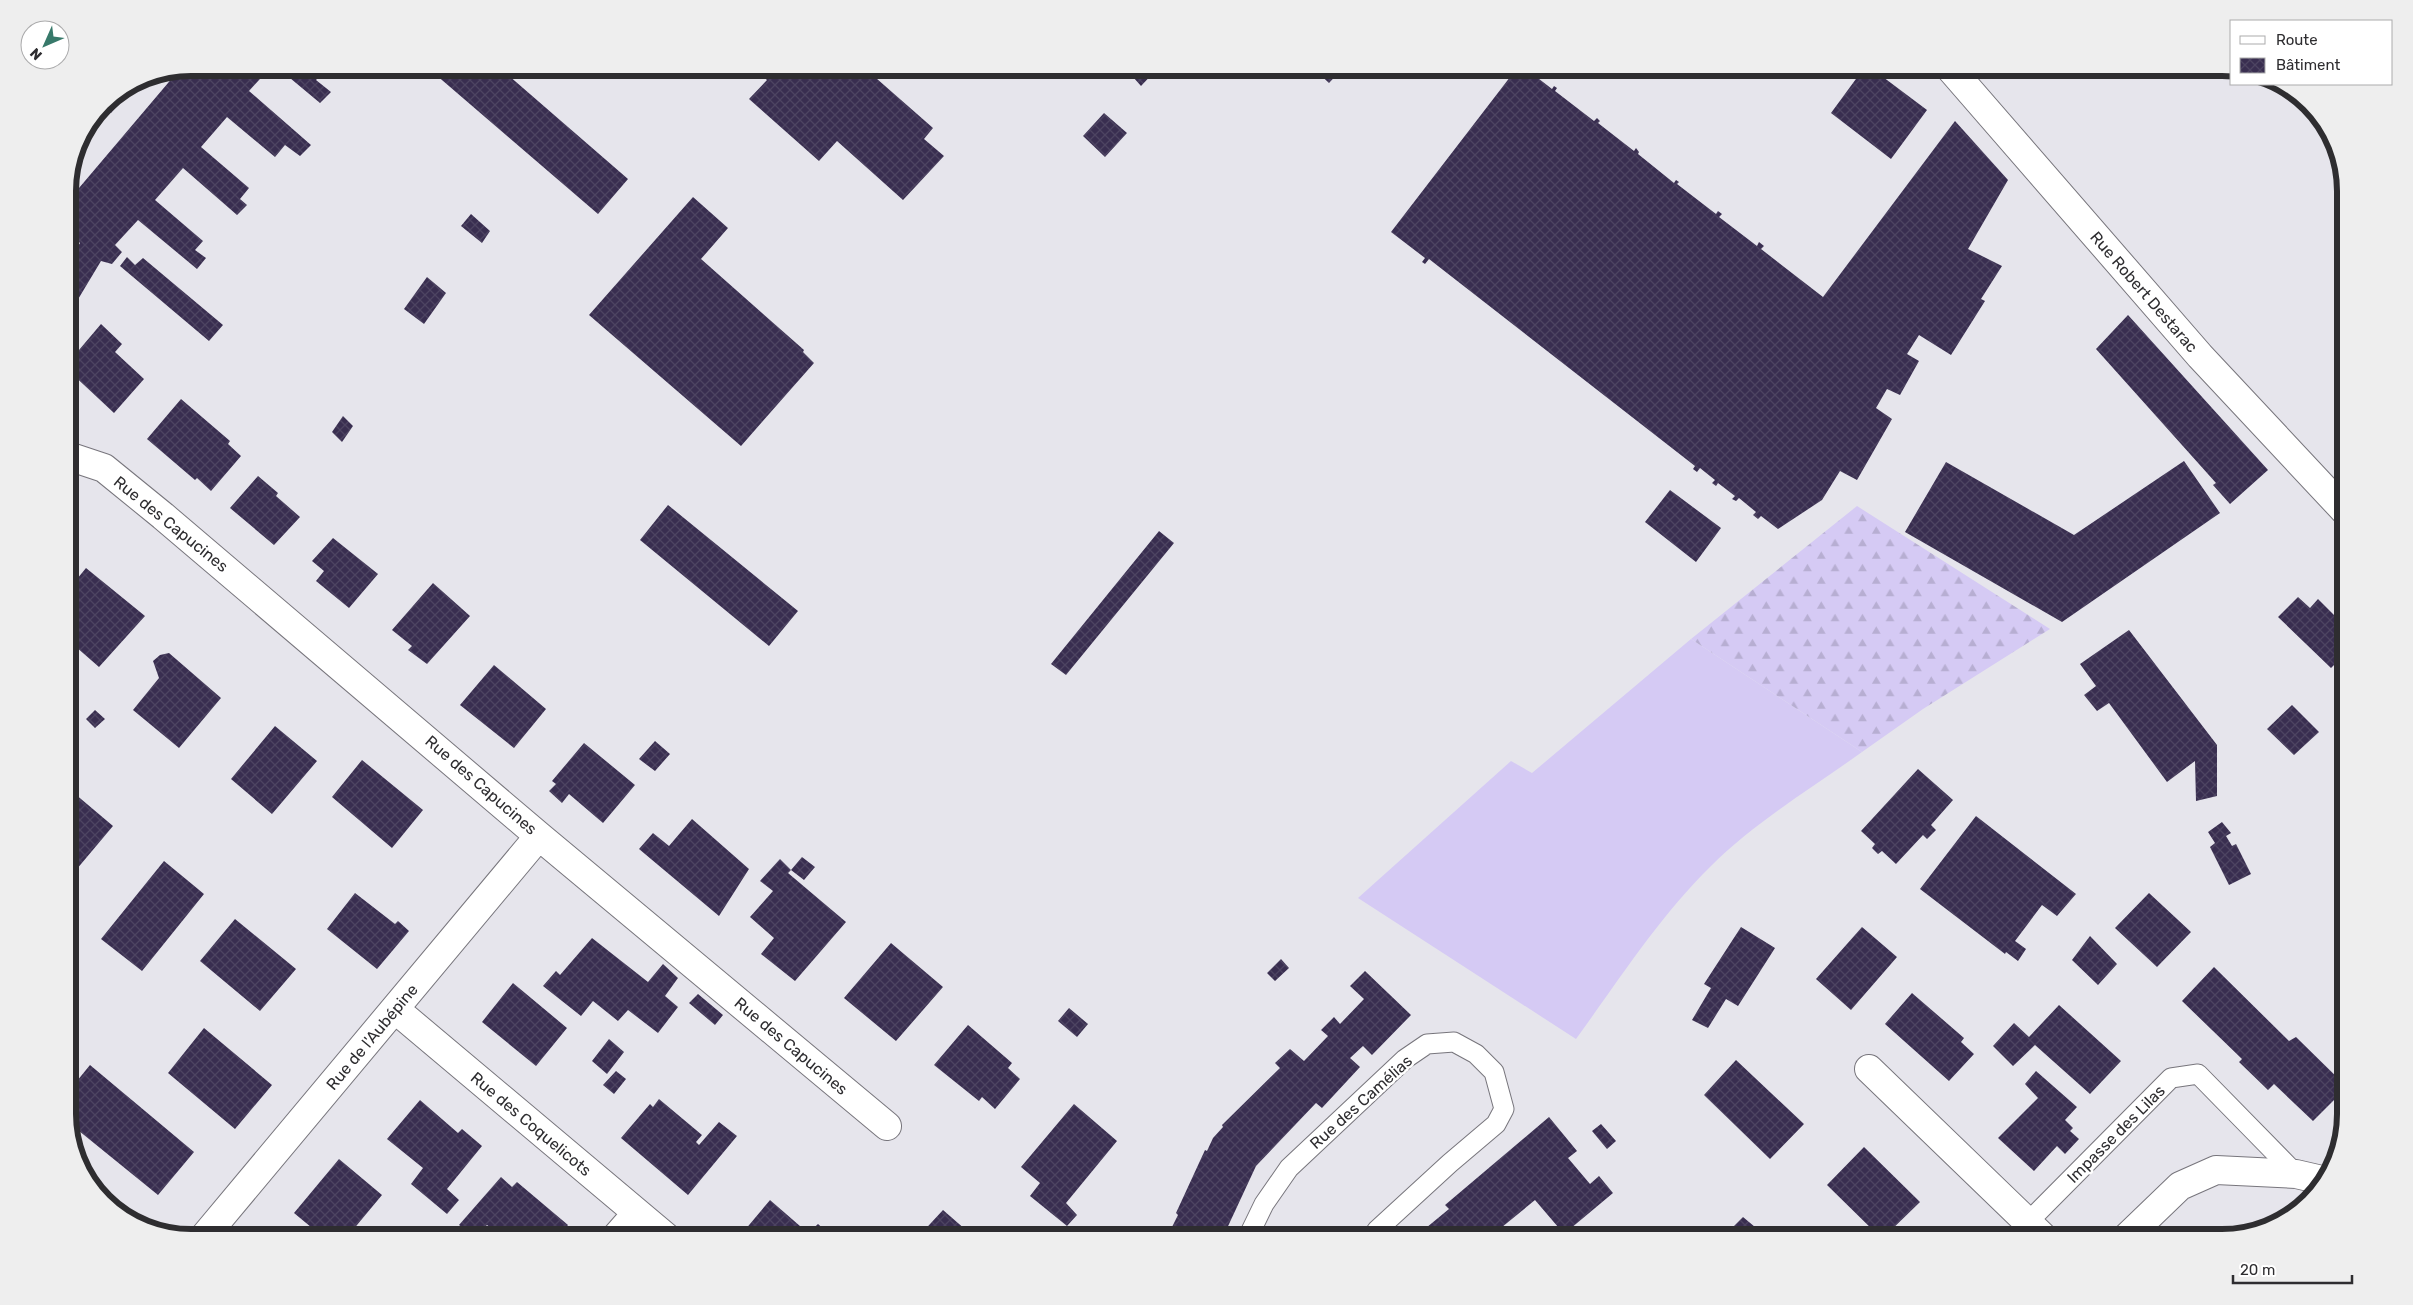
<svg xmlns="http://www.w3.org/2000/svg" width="2413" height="1305" viewBox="0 0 2413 1305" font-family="Rubik,sans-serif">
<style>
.grass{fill:#d5caf4}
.forest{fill:url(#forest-firs)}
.building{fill:url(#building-cross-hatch)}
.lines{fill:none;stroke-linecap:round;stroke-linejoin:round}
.service-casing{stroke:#77757c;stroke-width:21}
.minor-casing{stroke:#77757c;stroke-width:30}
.service{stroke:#fff;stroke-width:19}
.minor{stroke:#fff;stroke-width:28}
.labels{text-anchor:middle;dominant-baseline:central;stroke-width:5;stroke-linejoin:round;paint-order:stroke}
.street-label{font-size:16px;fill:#2e2d30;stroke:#fff}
.rim{fill:none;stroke:#2e2d30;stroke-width:6}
</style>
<defs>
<pattern id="forest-firs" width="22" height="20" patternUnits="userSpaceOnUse" patternTransform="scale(1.25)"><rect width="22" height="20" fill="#d5caf4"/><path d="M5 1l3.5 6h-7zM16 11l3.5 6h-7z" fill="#b7aed2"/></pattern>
<pattern id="building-cross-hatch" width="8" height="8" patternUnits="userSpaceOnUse" patternTransform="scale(1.25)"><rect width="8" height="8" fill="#392e50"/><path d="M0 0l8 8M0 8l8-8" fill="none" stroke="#4d4461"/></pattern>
</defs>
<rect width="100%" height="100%" fill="#e6e5ec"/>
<!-- grass -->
<path class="grass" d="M1691,639L1862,752C1812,788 1755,822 1711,866C1659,917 1619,980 1576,1039L1358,898L1511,761L1532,773Z"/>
<!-- forest -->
<path class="forest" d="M1857,506L2050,629L1923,709L1862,752L1691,639Z"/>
<!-- building -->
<path class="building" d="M191,68H270L249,91L311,145L300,156L285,145L275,157L227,117L201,147L249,188L240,199L247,205L237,215L183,168L155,200L203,241L195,250L206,258L197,269L138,220L115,245L122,252L112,264L101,261L68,316V263L80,243L68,232V201L179,70Z
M278,68H327L316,80L331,92L320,103Z
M428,68H500L628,179L598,214Z
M754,68H871L868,71L933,128L924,139L944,156L903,200L837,141L819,161L749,99L767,80Z
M1141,68H1158L1141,86L1133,77Z
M1313,68H1343L1329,83Z
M1517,68H1525L1552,89L1554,86L1557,88L1555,91L1594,121L1597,118L1600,121L1598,123L1634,151L1636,148L1639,152L1638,154L1674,183L1676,180L1679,182L1677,184L1716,214L1718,211L1722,214L1719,217L1757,246L1759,242L1764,246L1761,249L1823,297L1955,121L2008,180L1968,249L2002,266L1981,299L1985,301L1951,355L1919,335L1907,354L1919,361L1900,395L1887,389L1876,408L1892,419L1857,480L1840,471L1822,500L1778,529L1761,516L1758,519L1753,515L1756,512L1739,498L1736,501L1732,499L1735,496L1718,483L1716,486L1712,483L1715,480L1700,468L1697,472L1693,469L1695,466L1429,259L1425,264L1422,262L1425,258L1391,232Z
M1864,68H1871L1927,110L1891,159L1831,113Z
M117,95L123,99L111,113L103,105Z
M1104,113L1127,133L1105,157L1083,136Z
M693,197L728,228L701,259L804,350L803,352L814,363L741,446L589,315Z
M471,214L490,231L482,243L461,226Z
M127,257L135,265L143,258L223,325L209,341L120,266Z
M427,277L446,293L424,324L404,309Z
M2128,315L2268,470L2230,504L2213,485L2216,483L2096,349Z
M101,324L122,344L115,352L144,379L114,413L68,370V363Z
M181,399L230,441L228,444L241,456L211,491L197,478L195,480L147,439Z
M343,416L353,426L342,442L332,432Z
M2184,461L2220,513L2062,622L1905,532L1946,462L2074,535Z
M258,476L278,493L276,496L300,517L274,545L230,508Z
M1670,490L1721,528L1696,562L1645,522Z
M668,505L798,611L769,646L640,540Z
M1159,531L1174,543L1066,675L1051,664Z
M333,538L378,574L349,608L316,581L324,571L312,561Z
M86,568L145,616L99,667L68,640V590Z
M433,583L470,616L427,664L408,650L412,646L392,630Z
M2298,597L2310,608L2318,599L2345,626V654L2331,668L2278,617Z
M2129,630L2217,745V796L2196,801L2195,761L2167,782L2109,703L2097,711L2084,695L2096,686L2080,664Z
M169,653L221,698L179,748L133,710L159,678L153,661L160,655Z
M494,665L546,709L514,748L460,705Z
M2292,705L2319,732L2294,755L2267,729Z
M95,710L105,719L95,728L86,719Z
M275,726L317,761L272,814L231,779Z
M655,741L670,754L655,771L639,759Z
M584,743L635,785L603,823L569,794L562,803L549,791L556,784L552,781Z
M362,760L423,810L392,848L332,797Z
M1918,769L1953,800L1931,825L1936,830L1927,839L1923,835L1896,864L1882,851L1878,854L1872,848L1875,844L1861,831Z
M68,788L113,826L76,870L68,863Z
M1976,816L2076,894L2057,916L2042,905L2015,941L2026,949L2018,961L2006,952L2005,954L1920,889Z
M692,819L749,869L719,916L639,849L653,833L669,846Z
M2222,822L2231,833L2226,836L2232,846L2236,844L2251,874L2229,885L2210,847L2215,843L2208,832Z
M802,857L815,867L804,880L791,870Z
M780,859L791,870L788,873L846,922L795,981L761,954L774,938L750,917L773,891L760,881Z
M164,861L204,894L142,971L101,939Z
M355,893L395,924L398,921L409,931L377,969L327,929Z
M2149,893L2191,932L2157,967L2115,928Z
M235,919L296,969L260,1011L200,961Z
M1741,927L1775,948L1738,1006L1726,999L1708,1028L1692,1020L1711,988L1704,984Z
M1862,927L1897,957L1851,1010L1816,979Z
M2090,936L2117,964L2098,985L2072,960Z
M592,938L648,982L663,964L678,978L665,996L678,1007L658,1033L628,1010L618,1021L593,1001L581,1016L543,986L556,971L560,975Z
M891,943L943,987L896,1041L844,998Z
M1281,959L1289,968L1275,981L1267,973Z
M2214,967L2289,1041L2296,1037L2345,1085V1089L2313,1121L2274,1084L2268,1090L2239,1062L2242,1059L2182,1001Z
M1365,971L1411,1015L1372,1055L1363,1046L1350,1058L1360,1067L1322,1108L1316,1103L1256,1166L1223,1237H1165L1167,1234L1168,1235L1178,1215L1176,1213L1205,1150L1207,1151L1213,1138L1223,1127L1222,1125L1280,1068L1275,1063L1290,1049L1304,1061L1328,1036L1321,1030L1334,1017L1340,1024L1364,999L1350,986Z
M513,983L567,1028L536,1066L482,1022Z
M1912,993L1964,1038L1961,1042L1974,1054L1949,1081L1885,1024Z
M698,994L723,1015L715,1025L689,1003Z
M2059,1005L2121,1061L2090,1094L2035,1045L2013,1066L1993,1046L2014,1023L2029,1037Z
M1069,1008L1088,1024L1077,1037L1058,1021Z
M68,1023L73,1027L68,1034Z
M968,1025L1012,1063L1008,1068L1020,1079L995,1109L982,1097L979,1101L934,1065Z
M204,1028L272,1085L235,1129L168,1073Z
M609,1039L624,1052L607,1074L592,1061Z
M1736,1060L1804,1124L1770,1159L1704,1095Z
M90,1065L194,1152L158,1195L68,1122V1092Z
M616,1071L626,1079L614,1094L603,1085Z
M2036,1071L2077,1107L2065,1120L2073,1128L2070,1131L2079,1139L2065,1154L2057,1146L2034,1171L1998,1138L2038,1098L2025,1084Z
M659,1099L702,1135L696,1142L699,1145L719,1122L737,1136L688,1195L621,1138L650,1104L653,1107Z
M420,1100L458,1133L462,1129L482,1146L447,1189L459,1200L447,1214L411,1184L423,1168L387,1139Z
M1074,1104L1117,1141L1066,1203L1077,1215L1067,1226L1030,1196L1040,1183L1021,1167Z
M1549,1117L1577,1151L1568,1158L1590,1184L1599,1176L1613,1193L1564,1234L1535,1200L1496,1232L1500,1237H1415L1449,1209L1445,1205Z
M1601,1124L1616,1141L1607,1149L1592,1131Z
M1864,1147L1920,1202L1884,1237H1880L1827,1185Z
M339,1159L382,1195L347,1237H323L294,1213Z
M501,1177L512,1187L517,1182L568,1225L558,1237H503L487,1225L475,1237L459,1225Z
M770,1200L808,1233L818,1224L833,1237H739Z
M943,1210L974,1237H918Z
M1743,1217L1767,1237H1723Z
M282,1230L291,1237H276Z"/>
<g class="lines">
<defs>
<path id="service" d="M2028,1222L2171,1078L2198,1074L2296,1174
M1248,1237L1264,1204L1289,1168L1405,1059L1427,1044L1454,1042L1476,1054L1494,1072L1504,1109L1496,1124L1450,1163L1377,1230L1372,1237"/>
<path id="minor" d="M1949,67L2200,356L2345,511
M68,456L104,468L163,516L539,836L887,1126
M396,1010L666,1237
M1869,1069L2043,1237
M204,1237L539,836
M616,1237L637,1213
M2127,1237L2180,1186L2216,1170L2296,1174L2322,1180"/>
</defs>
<!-- service casing -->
<use href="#service" class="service-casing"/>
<!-- minor casing -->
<use href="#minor" class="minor-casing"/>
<!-- service -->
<use href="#service" class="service"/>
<!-- minor -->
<use href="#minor" class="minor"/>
</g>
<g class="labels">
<!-- street labels -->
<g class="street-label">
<text transform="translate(2144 292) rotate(49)">Rue Robert Destarac</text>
<text transform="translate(171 524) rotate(39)">Rue des Capucines</text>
<text transform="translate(481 785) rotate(41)">Rue des Capucines</text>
<text transform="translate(372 1037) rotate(-50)">Rue de l'Aubépine</text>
<text transform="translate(791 1046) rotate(40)">Rue des Capucines</text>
<text transform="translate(1361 1102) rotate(-42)">Rue des Camélias</text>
<text transform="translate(531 1124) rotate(40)">Rue des Coquelicots</text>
<text transform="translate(2116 1134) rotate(-45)">Impasse des Lilas</text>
</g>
</g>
<!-- crop -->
<path d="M0 0H2413V1305H0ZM191 76H2222A115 115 0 0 1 2337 191V1114A115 115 0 0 1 2222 1229H191A115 115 0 0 1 76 1114V191A115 115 0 0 1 191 76Z" fill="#eee" fill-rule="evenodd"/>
<path class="rim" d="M191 76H2222A115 115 0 0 1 2337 191V1114A115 115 0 0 1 2222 1229H191A115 115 0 0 1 76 1114V191A115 115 0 0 1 191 76Z"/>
<!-- legend -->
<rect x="2230" y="20" width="162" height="65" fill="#ffffff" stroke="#ababac"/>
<rect x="2240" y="36" width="25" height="8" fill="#ffffff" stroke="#ababac"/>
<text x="2276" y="45" font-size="15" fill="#2e2d30">Route</text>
<rect x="2240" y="58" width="25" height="15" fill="url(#building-cross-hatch)" stroke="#ababac"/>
<text x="2276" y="70" font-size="15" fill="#2e2d30">Bâtiment</text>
<!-- north arrow -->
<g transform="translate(45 45) rotate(225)"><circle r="24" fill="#ffffff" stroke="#ababac"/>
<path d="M0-4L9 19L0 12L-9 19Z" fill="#37796a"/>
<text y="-8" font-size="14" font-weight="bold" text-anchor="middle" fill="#2e2d30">N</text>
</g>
<!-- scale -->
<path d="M2233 1275v8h119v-8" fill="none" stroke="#2e2d30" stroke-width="2.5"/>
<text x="2240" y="1275" font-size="15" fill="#2e2d30" stroke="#ffffff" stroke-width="4" paint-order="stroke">20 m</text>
</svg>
